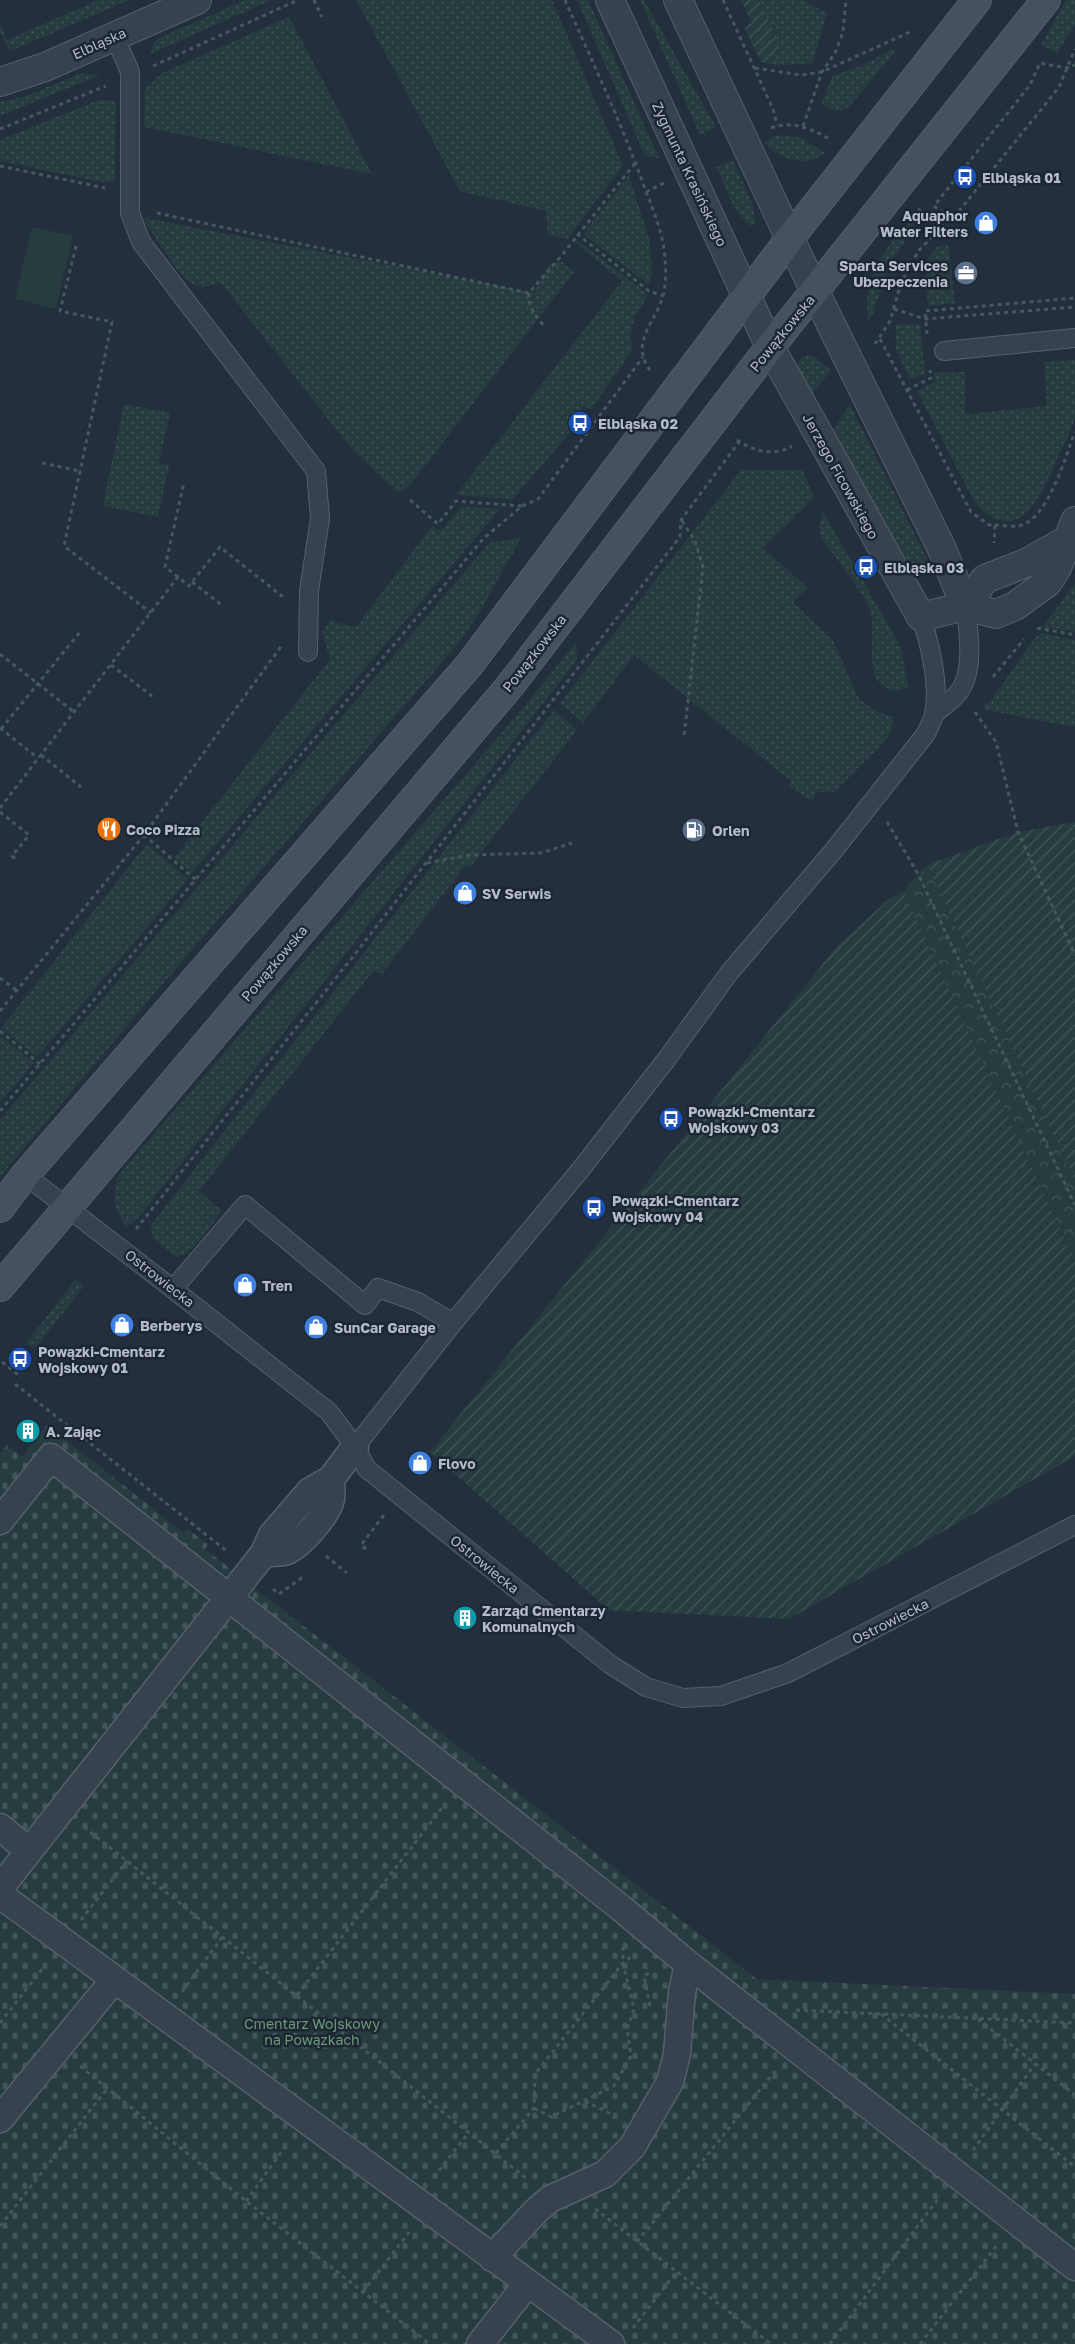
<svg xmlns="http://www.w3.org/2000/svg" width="1075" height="2344" viewBox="0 0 1075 2344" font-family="'Golos Text',sans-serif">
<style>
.grass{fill:url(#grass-dots)}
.forest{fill:url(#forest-crowns)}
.cemetery{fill:url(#cemetery-stones)}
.garden{fill:url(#garden-furrows)}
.pitch{fill:#263c3f}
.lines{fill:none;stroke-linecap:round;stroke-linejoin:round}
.service-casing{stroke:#565f6c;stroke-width:20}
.pedestrian-casing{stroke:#565f6c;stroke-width:29}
.minor-casing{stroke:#565f6c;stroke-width:30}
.tertiary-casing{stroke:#565f6c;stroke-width:30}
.secondary-casing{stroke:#565f6c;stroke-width:30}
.path{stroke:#44595c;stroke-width:3;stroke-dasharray:4 4;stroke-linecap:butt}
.service{stroke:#38414e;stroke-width:18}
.pedestrian{stroke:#38414e;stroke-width:26}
.minor{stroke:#38414e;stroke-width:28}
.tertiary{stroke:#38414e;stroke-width:28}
.secondary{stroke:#465061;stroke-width:28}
.labels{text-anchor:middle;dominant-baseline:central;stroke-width:5;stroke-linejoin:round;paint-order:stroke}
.street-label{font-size:14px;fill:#b4bcc9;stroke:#1d2633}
.poi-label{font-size:14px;font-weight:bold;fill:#b4bcc9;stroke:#1d2633;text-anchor:start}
.park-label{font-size:14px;fill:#6b9a76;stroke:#1d2633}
</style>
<defs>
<pattern id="grass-dots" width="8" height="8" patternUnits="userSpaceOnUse" patternTransform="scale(1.25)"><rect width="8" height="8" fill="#263c3f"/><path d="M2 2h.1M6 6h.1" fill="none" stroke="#435659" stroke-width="1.8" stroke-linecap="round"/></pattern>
<pattern id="forest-crowns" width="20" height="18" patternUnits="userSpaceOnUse" patternTransform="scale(1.25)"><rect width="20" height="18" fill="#263c3f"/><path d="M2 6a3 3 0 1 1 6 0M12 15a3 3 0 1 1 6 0" fill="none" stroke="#435659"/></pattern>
<pattern id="cemetery-stones" width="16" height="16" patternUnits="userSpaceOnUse" patternTransform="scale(1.25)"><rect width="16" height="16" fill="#263c3f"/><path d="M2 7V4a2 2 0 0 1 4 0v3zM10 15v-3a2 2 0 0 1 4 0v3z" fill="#435659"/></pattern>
<pattern id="garden-furrows" width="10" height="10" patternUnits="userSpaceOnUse" patternTransform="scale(1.25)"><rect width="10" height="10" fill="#263c3f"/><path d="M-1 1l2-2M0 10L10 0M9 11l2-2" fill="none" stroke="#435659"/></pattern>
</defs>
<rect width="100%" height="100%" fill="#242f3e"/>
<!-- grass -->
<path class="grass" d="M98,0H129L10,51L0,32V24L7,40Z
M245,0H271L150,54L155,40Z
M356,0H552L623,166L567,239L548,235L546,211L460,191Z
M577,0H588L659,158L645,156Z
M640,0H644L716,127L700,135Z
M741,0H803L827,13L813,62L810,64L778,65L761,62L744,27L752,23Z
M1066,0H1075V25L1057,53L1041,45Z
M289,17L372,174L144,127L145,89L162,73Z
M892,49L895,52L849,107C837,114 833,111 822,103L832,76L861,66Z
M82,73L100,75L0,116V102L23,97Z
M99,100L116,101L115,181L101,182L0,161V140Z
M784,135L802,138L825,153C806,170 778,158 764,142L775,136Z
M733,160L753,206L755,223L751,226C732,213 726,188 717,167Z
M629,175L650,241L652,272L649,285L583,234Z
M145,218L534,293L550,264L561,261L574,272L421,471L409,486L398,493L349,446L221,283C211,285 203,289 194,285C179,278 155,236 145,222Z
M910,220L914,224L910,234L892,260L869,323C861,277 883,252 910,220Z
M577,240L648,294C638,313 625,328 633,349L591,410L584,406L568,427L572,430L513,499L456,495L622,281L575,242Z
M948,244L955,303L928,306L925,262L938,246Z
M896,324H920L925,374L910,379L896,350Z
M813,355L831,371L811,394C805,383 791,368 803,356Z
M1075,360C1075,377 1075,400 1075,418C1072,431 1064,444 1058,457C1043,494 1017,553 974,501L917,391L935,382L934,373L965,372V414L1047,406L1044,362Z
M124,404L170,413L159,463L169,465L158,517L103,506Z
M850,405L929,562L928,570L924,573L914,571L831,432Z
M741,470H802L814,498L763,548L807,587L793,602L833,641L859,699L874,710L893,717L891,733L879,747L834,792H817L813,801L790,788V780L634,655L583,723L560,703Z
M461,507L500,509L192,873L174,858L330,659L322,631L330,621L356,627L432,526L441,531Z
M823,512L901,647L908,687C901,691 894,692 886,688C861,673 879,628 869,607C859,587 835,557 821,537L819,527Z
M521,538L479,613L458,644L159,988L0,1177V1120L489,543Z
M1075,583V632L1043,627Z
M1041,633L1075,640V727L986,710L983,705L990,702L1036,636Z
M576,642L577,660L138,1218L126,1227C114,1207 111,1196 120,1173L524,707Z
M554,710L577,730L470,867L466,865L381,975L374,970L199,1191L222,1211C212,1223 193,1255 177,1257L153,1238L151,1225Z
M147,844L188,879L37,1057L1,1028Z
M0,1035L34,1063L0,1103Z
M76,1279L84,1286L35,1349L26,1343Z"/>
<!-- forest -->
<path class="forest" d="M927,865L1075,1181V1261L903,891Z"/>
<!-- cemetery -->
<path class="cemetery" d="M47,1425L184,1533L188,1529L208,1544L205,1549L757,1979L1075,1994V2344H0V1454L7,1445L22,1457Z"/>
<!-- garden -->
<path class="garden" d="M741,0H759L779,43L776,59L778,65L761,62L744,27L752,23Z
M1075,822V1181L927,865L1018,832Z
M903,891L1075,1261V1456L789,1619L609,1610L430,1452L838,945L888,900Z"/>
<!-- pitch -->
<path class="pitch" d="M32,227L73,236L56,309L15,299Z"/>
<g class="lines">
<defs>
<path id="service" d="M115,37L130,72V213L141,242L316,471L320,518L309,591L308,652
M944,351L1075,338
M934,714C942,707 952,701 958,693C975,673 969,630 965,606
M25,1175L173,1289L329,1412L355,1447L367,1469L611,1665L646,1687L683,1698L721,1696L788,1673L1075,1525
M173,1289L245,1205L365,1305L378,1288L418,1302L453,1323
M355,1447L453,1323L581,1169L666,1060L729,973L834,850L925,735C928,729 933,721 934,714C940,685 930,644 921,617"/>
<path id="pedestrian" d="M0,1521L51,1457L621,1908L688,1964L1075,2267
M264,1553C270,1553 278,1553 284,1552C299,1548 328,1514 331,1499C332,1493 331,1485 331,1479
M0,1827L29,1851
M0,1888L264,1553L272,1535L310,1491L331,1479L355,1447
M0,1895L611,2344
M0,2119L114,1980
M492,2258L536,2211L550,2199L605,2174L632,2147L670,2082L677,2054L682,1992L688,1964
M480,2344L527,2284"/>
<path id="minor" d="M0,82L45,67L197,0
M815,292L942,549L965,606
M770,347L921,617L965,606L996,614L1015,606L1048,582L1057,568L1075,521
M965,606L985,579L1026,563L1067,540"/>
<path id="tertiary" d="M610,0L770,347
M678,0L815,292"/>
<path id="secondary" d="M0,1208L25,1175L470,664L791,237L977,0
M0,1287L509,687L770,347L1046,0"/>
</defs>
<!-- service casing -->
<use href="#service" class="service-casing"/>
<!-- pedestrian casing -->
<use href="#pedestrian" class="pedestrian-casing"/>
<!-- minor casing -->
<use href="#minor" class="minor-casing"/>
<!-- tertiary casing -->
<use href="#tertiary" class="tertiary-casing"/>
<!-- secondary casing -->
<use href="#secondary" class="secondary-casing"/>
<!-- path -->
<path class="path" d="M314,0L322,17
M565,0C592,61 621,122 644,186C653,210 663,232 665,258C666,270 666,284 663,296C655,324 628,343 652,373
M723,0L773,109L777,125
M153,66L298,0
M755,68L801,75L822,72L912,31
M803,126L822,72L835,53L843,32L846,0
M771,128C793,120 812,129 831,140
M0,129L106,86
M0,166L105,188
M646,192L664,183
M918,209L940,227
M157,213L529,293L562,255L636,162
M950,218L934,206L1030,85L1040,63L1067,68L1075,65
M577,234L649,291L663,296
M76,246L60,311L112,322L64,546L151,613
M529,293C527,307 537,318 546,328
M894,309L925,319L1075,307
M927,334L925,311L1075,298
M880,339L971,512L989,525H995L994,543
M875,344L890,321L901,283L919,250L959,211L1044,106L1059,87L1075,49
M907,390L931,378L930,370
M737,440C753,451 775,457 792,446
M42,463L80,471
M410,500L438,524L456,501L522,506
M682,521L695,541L703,567L684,737
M995,525C1002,525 1011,527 1018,526C1048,521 1065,457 1075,432
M178,577L165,567L184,482
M192,582L223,606
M1037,628L1075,635
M0,654L74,712
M111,665L152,696
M993,677L1024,639
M975,712L996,742L1018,832L1075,955
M0,728L38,758
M1,729L80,632
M41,755L81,787
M0,808L178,577L189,586L220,547L283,597
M0,812L29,835L12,856L17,860
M887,822L918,874L1075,1205
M144,835L196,880
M427,863L470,855L541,853L572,843
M0,978L16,990
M0,1011L144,835L282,645
M0,1031L40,1064
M0,1111L484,538L522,506L538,499L643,357
M136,1229L355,954L680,537L681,520L739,442
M2,1362L21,1377
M15,1384L228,1552
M366,1549L361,1545L384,1515
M326,1556L347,1573
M273,1589L279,1594L304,1576
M84,1827L527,2179
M81,1920L127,1861
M182,1992L223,1936
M297,1995L445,1804
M650,2006L644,1976L651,1972
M796,2010L1075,2023
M881,2014L1075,2167
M978,2019L1075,2095
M0,2023L46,1964
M80,2066L246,2201L430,2344
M585,2101L617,2117
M534,2108L551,2117L614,2086L631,2056L627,2029L634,2009L623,1963V1946
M973,2150L1035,2064
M496,2153L534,2108L535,2074L623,1963L632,1956
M434,2177L469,2132
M246,2201L288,2143
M595,2209L771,2344
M0,2226L106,2090
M637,2242L776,2070
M363,2292L410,2231
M633,2328L677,2271
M830,2344L940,2196
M920,2344L998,2244"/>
<!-- service -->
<use href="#service" class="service"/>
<!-- pedestrian -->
<use href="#pedestrian" class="pedestrian"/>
<!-- minor -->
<use href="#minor" class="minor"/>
<!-- tertiary -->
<use href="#tertiary" class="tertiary"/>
<!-- secondary -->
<use href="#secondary" class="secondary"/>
</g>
<!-- icons -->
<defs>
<symbol id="bus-disc" viewBox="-11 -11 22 22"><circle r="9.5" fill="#1a4fb4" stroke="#1d2633"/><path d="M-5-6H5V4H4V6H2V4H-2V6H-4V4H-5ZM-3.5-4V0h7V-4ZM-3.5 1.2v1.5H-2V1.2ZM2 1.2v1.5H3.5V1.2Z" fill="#fff"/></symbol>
<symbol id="shop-disc" viewBox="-11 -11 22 22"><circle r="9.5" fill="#3f7fe0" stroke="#1d2633"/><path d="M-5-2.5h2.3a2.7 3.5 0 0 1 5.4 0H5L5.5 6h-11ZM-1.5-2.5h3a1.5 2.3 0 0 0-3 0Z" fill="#fff"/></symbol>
<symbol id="office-disc" viewBox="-11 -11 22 22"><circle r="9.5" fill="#5c6f8a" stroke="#1d2633"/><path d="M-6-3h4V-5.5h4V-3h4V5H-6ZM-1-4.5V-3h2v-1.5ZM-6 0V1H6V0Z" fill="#fff"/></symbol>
<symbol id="restaurant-disc" viewBox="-11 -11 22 22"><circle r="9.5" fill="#e8710a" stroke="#1d2633"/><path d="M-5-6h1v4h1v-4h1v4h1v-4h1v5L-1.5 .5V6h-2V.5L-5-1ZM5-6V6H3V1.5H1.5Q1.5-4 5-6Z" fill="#fff"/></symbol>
<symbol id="fuel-disc" viewBox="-11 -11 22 22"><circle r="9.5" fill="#5c6f8a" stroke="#1d2633"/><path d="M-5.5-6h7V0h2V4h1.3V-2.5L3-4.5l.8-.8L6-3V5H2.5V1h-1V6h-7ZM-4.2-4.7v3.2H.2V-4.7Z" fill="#fff"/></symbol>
<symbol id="building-disc" viewBox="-11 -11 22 22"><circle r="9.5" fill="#0f9aa8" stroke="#1d2633"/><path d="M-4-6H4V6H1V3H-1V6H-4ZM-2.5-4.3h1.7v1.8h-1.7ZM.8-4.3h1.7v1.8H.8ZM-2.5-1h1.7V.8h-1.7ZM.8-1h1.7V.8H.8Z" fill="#fff"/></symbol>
</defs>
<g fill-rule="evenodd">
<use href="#bus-disc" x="951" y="163" width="28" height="28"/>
<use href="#shop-disc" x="972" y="209" width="28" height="28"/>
<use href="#office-disc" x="952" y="259" width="28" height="28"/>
<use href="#bus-disc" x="566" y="409" width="28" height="28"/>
<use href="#bus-disc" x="852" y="553" width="28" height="28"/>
<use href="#restaurant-disc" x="95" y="815" width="28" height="28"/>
<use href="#fuel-disc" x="680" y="816" width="28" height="28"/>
<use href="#shop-disc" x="451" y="879" width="28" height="28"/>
<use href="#bus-disc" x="657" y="1105" width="28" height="28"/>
<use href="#bus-disc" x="580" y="1194" width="28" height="28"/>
<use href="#shop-disc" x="231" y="1271" width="28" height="28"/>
<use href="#shop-disc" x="108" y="1311" width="28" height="28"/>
<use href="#shop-disc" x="302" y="1313" width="28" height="28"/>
<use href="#bus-disc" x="6" y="1345" width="28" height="28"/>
<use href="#building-disc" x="14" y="1417" width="28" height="28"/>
<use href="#shop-disc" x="406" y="1449" width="28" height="28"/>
<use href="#building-disc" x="451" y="1604" width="28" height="28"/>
</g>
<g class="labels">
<!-- street labels -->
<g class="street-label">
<text transform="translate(99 43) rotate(-24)">Elbląska</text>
<text transform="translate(690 174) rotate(65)">Zygmunta Krasińskiego</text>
<text transform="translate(782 333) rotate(-51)">Powązkowska</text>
<text transform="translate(841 476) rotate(61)">Jerzego Ficowskiego</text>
<text transform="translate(534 653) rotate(-52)">Powązkowska</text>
<text transform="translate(274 963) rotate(-50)">Powązkowska</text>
<text transform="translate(160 1278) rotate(38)">Ostrowiecka</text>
<text transform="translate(485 1564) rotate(39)">Ostrowiecka</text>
<text transform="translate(890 1621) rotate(-27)">Ostrowiecka</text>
</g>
<!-- poi labels -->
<g class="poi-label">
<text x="982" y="177">Elbląska 01</text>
<text x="968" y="215" text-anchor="end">Aquaphor<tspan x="968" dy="16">Water Filters</tspan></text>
<text x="948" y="265" text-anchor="end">Sparta Services<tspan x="948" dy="16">Ubezpeczenia</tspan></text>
<text x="598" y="423">Elbląska 02</text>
<text x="884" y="567">Elbląska 03</text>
<text x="126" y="829">Coco Pizza</text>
<text x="712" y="830">Orlen</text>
<text x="482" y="893">SV Serwis</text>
<text x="688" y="1111">Powązki-Cmentarz<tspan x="688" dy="16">Wojskowy 03</tspan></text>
<text x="612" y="1200">Powązki-Cmentarz<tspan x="612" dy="16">Wojskowy 04</tspan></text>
<text x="262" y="1285">Tren</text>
<text x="140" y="1325">Berberys</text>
<text x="334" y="1327">SunCar Garage</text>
<text x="38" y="1351">Powązki-Cmentarz<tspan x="38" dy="16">Wojskowy 01</tspan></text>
<text x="46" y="1431">A. Zając</text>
<text x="438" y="1463">Flovo</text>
<text x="482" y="1610">Zarząd Cmentarzy<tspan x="482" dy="16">Komunalnych</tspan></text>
</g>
<!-- park labels -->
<g class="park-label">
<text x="312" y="2023">Cmentarz Wojskowy<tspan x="312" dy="16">na Powązkach</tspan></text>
</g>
</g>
</svg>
